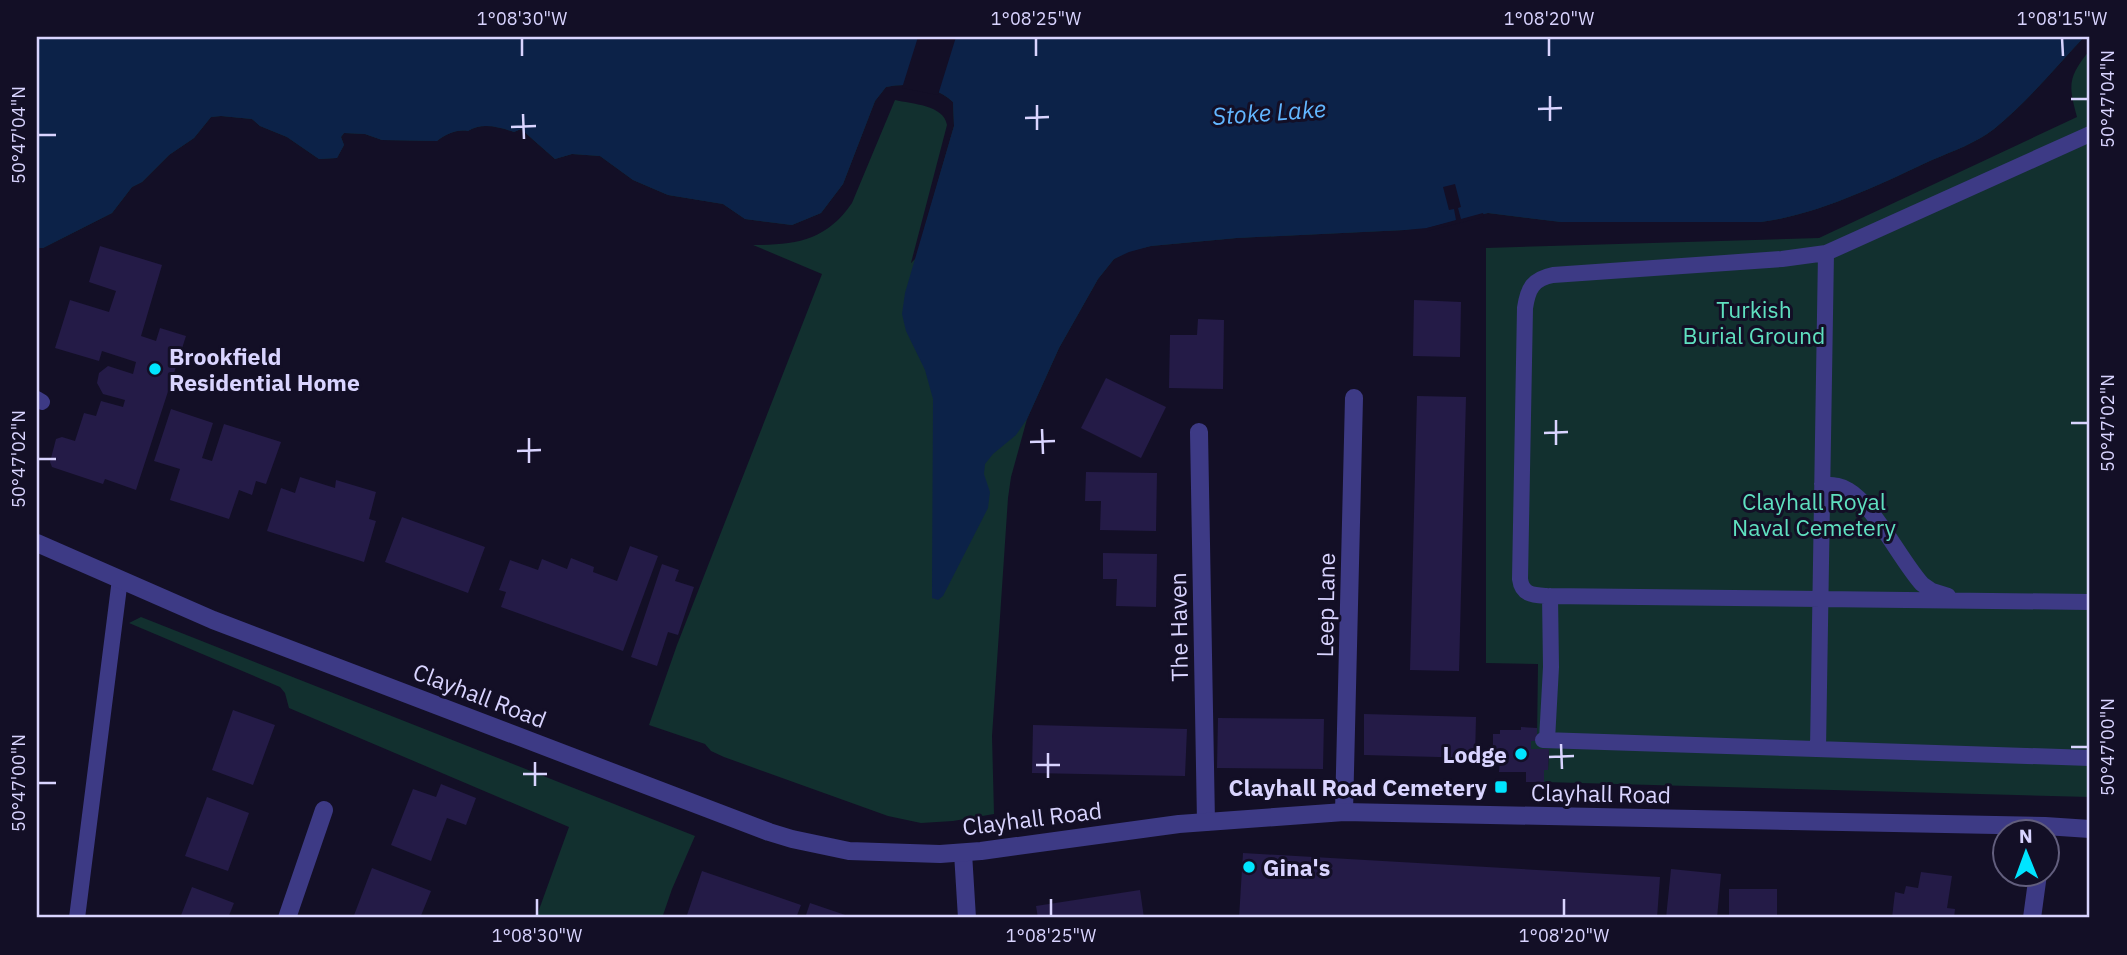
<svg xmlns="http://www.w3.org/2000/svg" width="2127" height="955" viewBox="0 0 2127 955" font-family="'IBM Plex Sans',sans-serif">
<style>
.green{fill:#12302f}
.water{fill:#0c2248}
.pier{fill:#130f26}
.building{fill:#241b47}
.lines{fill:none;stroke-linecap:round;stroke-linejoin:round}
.service{stroke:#3d3a85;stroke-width:16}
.minor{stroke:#3d3a85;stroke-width:18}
.tertiary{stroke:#3d3a85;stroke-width:18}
.ticks{fill:none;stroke:#d9d4ff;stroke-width:2.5}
.poi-dot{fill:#00e5ff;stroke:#130f26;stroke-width:2.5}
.labels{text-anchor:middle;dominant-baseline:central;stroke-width:6;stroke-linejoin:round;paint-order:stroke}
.park-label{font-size:23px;fill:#5fe0c0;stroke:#130f26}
.poi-label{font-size:23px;font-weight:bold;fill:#d9d4ff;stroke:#130f26;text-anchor:start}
.street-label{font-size:23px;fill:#d9d4ff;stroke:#130f26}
.water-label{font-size:24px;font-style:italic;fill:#62b6ff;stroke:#130f26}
.neatline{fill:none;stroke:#d9d4ff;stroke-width:2.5}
.ticks-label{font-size:18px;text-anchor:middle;fill:#d9d4ff}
</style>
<rect width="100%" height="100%" fill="#130f26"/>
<!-- green -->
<path class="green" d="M2084,37C2055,68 2028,101 1994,129C1976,143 1953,151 1932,160C1881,184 1817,215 1761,222H1561L1488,213L1405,230L1237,238L1151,246L1129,251L1114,259L1098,279L1059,348L1027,419L1011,477L1008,498L992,736L994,814L953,821L921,823L888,816L724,757L711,751L705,744L649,725L677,645L822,274L753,245C795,245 826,241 852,203L895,100C912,104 944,105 947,125L911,263L916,258L954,126L953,102C937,86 908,82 886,87L875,101L843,184L821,213L792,225L745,219L723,204L668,195L633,180L600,156L572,154L555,159L521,129L514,132C500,127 481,122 468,131C457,129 446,134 437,141L382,140L365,134L344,133L341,137L344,145L337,158L319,159L287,137L260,126L252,119L221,116L211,117L194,138L169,155L142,182L132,187L112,213L43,248H37L208,115L249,114L333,129L888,57Z
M2090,50V797L1544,782V770H1548L1549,749H1531V741H1537L1538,664L1486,663V248L1819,238L2077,117C2068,84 2068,77 2090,50Z
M141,617L695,836L672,889L662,918H536L569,827L289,708L285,693L280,687L129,623Z"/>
<!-- water -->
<path class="water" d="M37,37H2084C2055,68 2028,101 1994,129C1976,143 1953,151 1932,160C1881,184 1817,215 1761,222H1561L1488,213L1427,228L1405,230L1237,238L1151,246L1129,252L1114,259L1098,279L1059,348L1027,419L1016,435L993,454L985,464L984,474L990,492L988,508L943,596L938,600L932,598V588L933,399L925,370L906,331L902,314L905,293L954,126L953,102C937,86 908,82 886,87L875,101L843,184L821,213L792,225L745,219L723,204L668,195L633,180L600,156L572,154L555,159L521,129L514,132C500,127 481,122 468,131C457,129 446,134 437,141L382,140L365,134L344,133L341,137L344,145L337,158L319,159L287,137L260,126L252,119L221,116L211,117L194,138L169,155L142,182L132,187L112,213L43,248H37Z"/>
<!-- pier -->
<path class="pier" d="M918,37H956L938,95L902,88Z
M1455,184L1461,207L1458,208L1461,219L1483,213L1484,217L1427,231V228L1456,220L1454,209L1449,210L1443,187Z"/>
<!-- building -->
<path class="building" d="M100,246L162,265L141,336L156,341L160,328L186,336L136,490L105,479L103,484L52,467L50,462L56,439L62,437L75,441L84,413L96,416L101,401L123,407L125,400L103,394L97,383L99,373L108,366L133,374L136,362L102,351L99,361L55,348L70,300L109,312L116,291L89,282Z
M1414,300L1461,302L1460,357L1413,356Z
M1198,319L1224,320L1223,389L1169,388L1170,335H1197Z
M1106,378L1166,407L1141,458L1081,428Z
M1417,396L1466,397L1459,671L1410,670Z
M171,409L213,423L202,458L212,461L224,424L281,442L266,484L256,481L252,495L239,490L229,519L170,500L180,469L154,461Z
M1086,472L1157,473L1156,531L1100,530L1101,501H1085Z
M300,477L335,488L336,480L376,492L369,519L376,521L364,562L267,531L281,488L295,493Z
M402,517L485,547L468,593L385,562Z
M630,546L658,556L623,651L501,607L506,592L499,590L510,560L538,570L542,559L567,569L571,558L594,567L593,572L617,581Z
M1103,553L1157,554L1156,607L1116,606L1117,579H1103Z
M662,564L679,570L675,581L694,587L678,635L668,632L657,666L631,657Z
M233,710L275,725L253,785L212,770Z
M1364,714L1476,717L1475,758L1364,755Z
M1218,718L1324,719L1323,769L1217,768Z
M1033,725L1187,729L1185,776L1032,773Z
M1521,727L1537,728V741H1531V749H1549L1548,770H1544V782H1526V772H1499L1500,759H1493V734H1500V730H1521Z
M441,784L476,798L466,825L447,818L431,861L391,845L413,789L436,797Z
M207,797L249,813L228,871L185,856Z
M1243,853L1660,877L1657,918H1239Z
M372,868L431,891L420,918H353Z
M1671,869L1721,874L1717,918H1666Z
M702,871L801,905L796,918H686Z
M1921,872L1952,876L1947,908L1955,909L1954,918H1892L1895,892L1904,894L1906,886L1918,888Z
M192,887L234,903L228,918H180Z
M1729,889H1777V918H1729Z
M1140,890L1144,918H1038L1036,906Z
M810,903L854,918H805Z"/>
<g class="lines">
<!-- service -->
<path class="service" d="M2090,134L1826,253L1782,259L1553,275C1533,279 1528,288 1525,308L1520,579C1522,595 1533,595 1547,596L2090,602
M37,399L42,402
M1822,484C1832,485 1840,485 1848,490C1873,504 1901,561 1922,584L1932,591L1948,596
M1543,740L2090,758
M1547,740L1551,667L1550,596
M1818,749L1826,253
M77,918L120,579"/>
<!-- minor -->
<path class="minor" d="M1199,432L1206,822
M1344,812L1354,398
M963,853L967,918
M287,918L324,810
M2032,918L2038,874"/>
<!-- tertiary -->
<path class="tertiary" d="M37,543L213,620L769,832L792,839L849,851L940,854L981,851L1179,824L1344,812L2045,826L2090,829"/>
</g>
<!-- ticks -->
<path class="ticks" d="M522,38V56M1036,38V56M1549,38V56M2062,38L2063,56M1550,96V121M2071,99H2088M1037,105V130M1538,109L1562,108M523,114L524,139M1025,118L1049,117M511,127L536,126M38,135H56M1556,420V445M2071,423H2088M1042,429L1043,454M1544,433L1568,432M529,438V463M1030,442L1055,441M517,451L541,450M38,459H56M1561,744L1562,769M2071,747H2088M1048,753V778M1549,757L1574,756M535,762V786M1036,765H1060M523,774H547M38,783H56M537,899V916M1051,899V916M1564,899V916"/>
<!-- markers -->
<g class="poi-dot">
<circle cx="155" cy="369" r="7"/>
<circle cx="1521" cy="754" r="7"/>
<rect x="1494" y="780" width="14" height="14" rx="3.5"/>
<circle cx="1249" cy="867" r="7"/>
</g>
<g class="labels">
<!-- park labels -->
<g class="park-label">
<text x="1754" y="309">Turkish<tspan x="1754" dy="26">Burial Ground</tspan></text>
<text x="1814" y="501">Clayhall Royal<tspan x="1814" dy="26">Naval Cemetery</tspan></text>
</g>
<!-- poi labels -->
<g class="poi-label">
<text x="169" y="356">Brookfield<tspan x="169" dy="26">Residential Home</tspan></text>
<text x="1507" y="754" text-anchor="end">Lodge</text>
<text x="1487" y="787" text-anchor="end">Clayhall Road Cemetery</text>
<text x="1263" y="867">Gina's</text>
</g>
<!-- street labels -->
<g class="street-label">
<text transform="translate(1325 605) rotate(-89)">Leep Lane</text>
<text transform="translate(1178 627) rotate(-91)">The Haven</text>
<text transform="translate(480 695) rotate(21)">Clayhall Road</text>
<text transform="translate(1601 793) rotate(1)">Clayhall Road</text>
<text transform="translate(1032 818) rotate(-7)">Clayhall Road</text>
</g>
<!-- water labels -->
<g class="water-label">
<text transform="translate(1269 112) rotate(-4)">Stoke Lake</text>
</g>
</g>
<!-- border -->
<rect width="2127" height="955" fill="none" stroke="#130f26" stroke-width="77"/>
<!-- north arrow -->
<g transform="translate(2026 853) rotate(359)"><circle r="33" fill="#130f26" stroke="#625e7d" stroke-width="2"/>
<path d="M0-5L12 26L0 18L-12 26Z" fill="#00e5ff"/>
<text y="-10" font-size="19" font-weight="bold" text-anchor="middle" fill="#d9d4ff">N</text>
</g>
<rect x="38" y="38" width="2050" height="878" class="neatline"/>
<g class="ticks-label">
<text x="522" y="25">1°08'30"W</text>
<text x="1036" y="25">1°08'25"W</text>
<text x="1549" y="25">1°08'20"W</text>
<text x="2062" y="25">1°08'15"W</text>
<text transform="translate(2108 99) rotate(-90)" y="6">50°47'04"N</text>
<text transform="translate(19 135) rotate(-90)" y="6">50°47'04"N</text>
<text transform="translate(2108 423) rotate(-90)" y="6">50°47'02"N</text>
<text transform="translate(19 459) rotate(-90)" y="6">50°47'02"N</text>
<text transform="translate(2108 747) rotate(-90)" y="6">50°47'00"N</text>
<text transform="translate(19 783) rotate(-90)" y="6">50°47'00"N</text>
<text x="537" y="942">1°08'30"W</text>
<text x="1051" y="942">1°08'25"W</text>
<text x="1564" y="942">1°08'20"W</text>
</g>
</svg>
